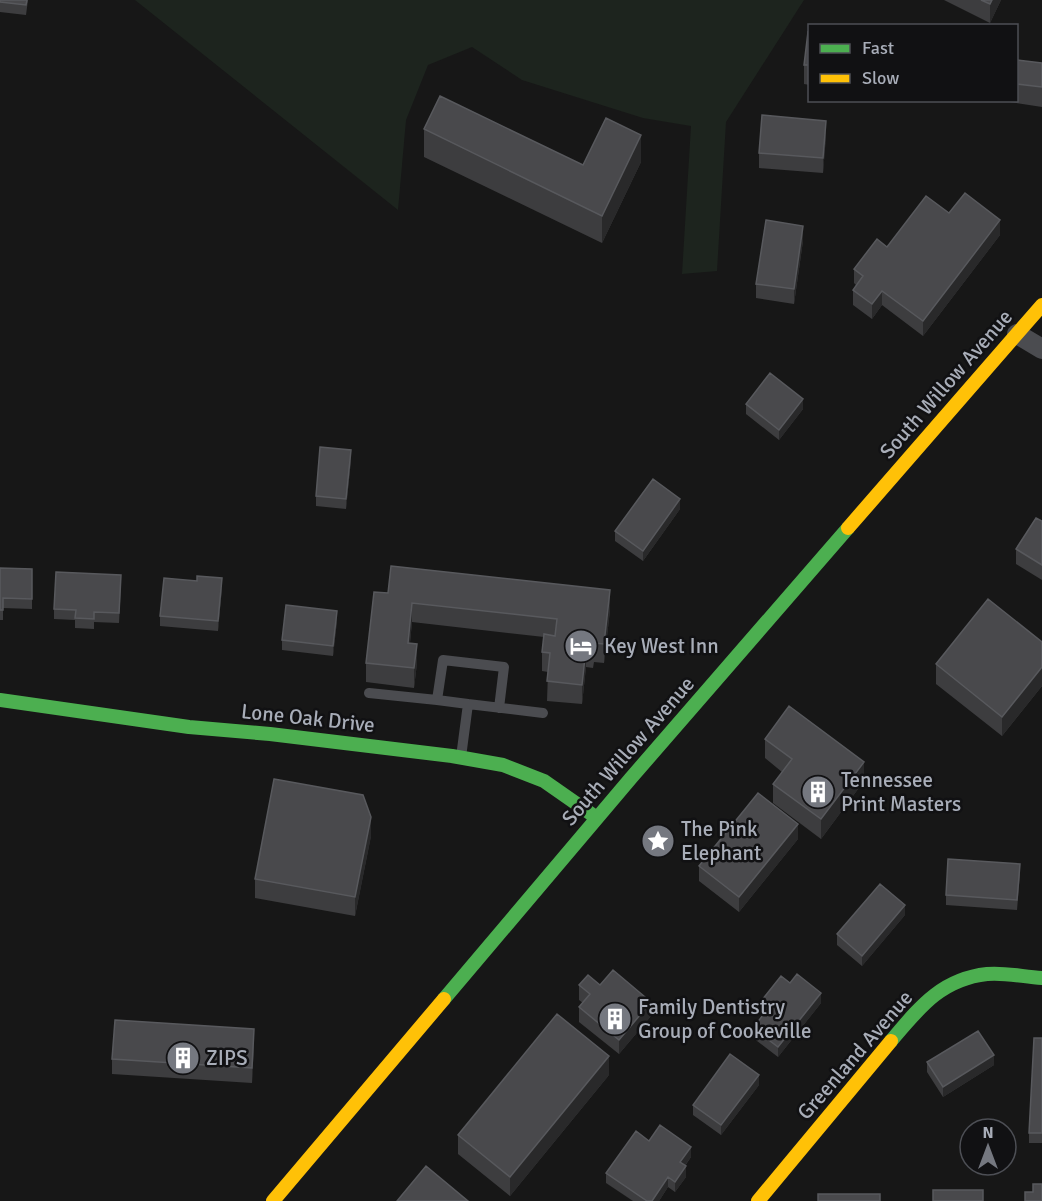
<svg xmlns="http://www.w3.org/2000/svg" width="1042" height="1201" viewBox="0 0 1042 1201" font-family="Signika,sans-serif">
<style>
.green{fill:#1d241e}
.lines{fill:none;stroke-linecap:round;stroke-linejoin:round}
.lane{stroke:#4b4c50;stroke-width:10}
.street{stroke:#4b4c50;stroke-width:20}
.fast{stroke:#4caf50;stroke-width:14}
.slow{stroke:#ffc107;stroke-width:14}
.wall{fill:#3d3d3f}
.shaded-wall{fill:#29292a}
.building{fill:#49494c;stroke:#58595d;stroke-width:1.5}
.labels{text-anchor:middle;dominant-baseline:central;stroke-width:5;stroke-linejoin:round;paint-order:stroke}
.street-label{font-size:21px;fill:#a8adb8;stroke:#111113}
.poi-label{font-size:21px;fill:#a8adb8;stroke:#111113;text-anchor:start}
</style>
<rect width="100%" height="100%" fill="#171717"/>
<!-- green -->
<path class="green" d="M135,0H804L726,122L717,271L682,274L691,126L643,118L522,80L472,47L428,65L406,120L398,210Z"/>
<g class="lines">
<!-- lane -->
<path class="lane" d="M369,693L437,700
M468,704L437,700L443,660L504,667L499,708
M461,757L468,704L543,713"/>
<!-- street -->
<path class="street" d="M1017,334L1042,349"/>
<!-- fast -->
<path class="fast" d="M0,700L189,727L270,734L452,756L503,765L544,781L597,818
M444,999L631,778L848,528
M891,1041C919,1008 941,979 987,974C1004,972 1024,977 1042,978"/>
<!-- slow -->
<path class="slow" d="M848,528L1042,305
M273,1201L444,999
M758,1201L891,1041"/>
</g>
<!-- wall -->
<path class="wall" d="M0,0H28L26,15L0,12Z
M944,0H1001L990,23Z
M810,33V85L804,84V65Z
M1017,60L1042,63V107L997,100H1017Z
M424,129L583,165L641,162L602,243L424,157Z
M826,136L823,173L759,168V153Z
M949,213L1000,235L923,336L882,305L872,319L853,305V290L856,285L854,283V269L887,247Z
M803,241L794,304L756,298V284Z
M746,404L803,409L779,440L746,414Z
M351,460L346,509L316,506V496Z
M680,509L643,561L615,541V531Z
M1042,521V580L1016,564V549Z
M0,568L32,569V609L3,608V620H0Z
M121,585L119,623L94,622V629L75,628V620L54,619V609Z
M222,588L218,631L160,626V616Z
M374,592L610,610L604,663L594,662L593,668L586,667L582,704L547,701L548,672L542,671V652L544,637L412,622L410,643L417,663L414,688L366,682V663Z
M337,621L333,656L282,650V640Z
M1042,642V686L1002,736L936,684V664Z
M765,739L864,781L821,839L773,803V784L782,772L765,758Z
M371,836L355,916L255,898V879Z
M798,839L739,912L699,881V866Z
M1020,874L1017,910L946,905V895Z
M905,915L862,966L837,945V934Z
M790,983L821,1003L778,1057L753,1038V1028L765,1012L762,1010V1000Z
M579,985H600L651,1016L619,1054L579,1022V1007L583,1003L579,1000Z
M1042,1038V1143H1029V1133Z
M254,1044L252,1083L112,1074V1059Z
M927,1062L994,1065L943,1097L927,1072Z
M609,1075L510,1196L458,1154V1135Z
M759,1085L721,1135L693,1115V1105Z
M649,1141L691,1157L685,1166L686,1177L675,1192L668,1187L659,1201H633L606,1183V1173Z"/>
<!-- shaded-wall -->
<path class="shaded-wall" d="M992,0H1001L990,23V4Z
M826,121V136L823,173V158Z
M641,135V162L602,243V216Z
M1000,220V235L923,336V321Z
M803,226V241L794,304V289Z
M882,291V305L872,319V304Z
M803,399V409L779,440V430Z
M351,450V460L346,509V499Z
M680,499V509L643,561V551Z
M222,578V588L218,631V621Z
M610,590V610L604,663V644Z
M412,603V622L408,662V643Z
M337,611V621L333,656V646Z
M417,644V663L414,688V668Z
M586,648V667L582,704V685Z
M1042,667V686L1002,736V717Z
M864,762V781L821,839V819Z
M371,817V836L355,916V897Z
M798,824V839L739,912V897Z
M905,905V915L862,966V956Z
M821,993V1003L778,1057V1047Z
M651,1002V1016L619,1054V1040Z
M254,1029V1044L252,1083V1068Z
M994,1055V1065L943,1097V1087Z
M609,1056V1075L510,1196V1177Z
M759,1075V1085L721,1135V1125Z
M691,1147V1157L680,1172V1162Z
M686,1166V1177L675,1192V1182Z
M668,1177V1187L659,1201H652Z"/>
<!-- building -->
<path class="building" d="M0,0H27L26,5L0,2Z
M981,0H992L990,4Z
M808,32L810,33V65H804Z
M1017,60L1042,63V87L1017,84Z
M440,96L583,165L606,118L641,135L602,216L424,129Z
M762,115L826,121L823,158L759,153Z
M965,193L1000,220L923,321L882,291L872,304L853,290L863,276L854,269L877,239L887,247L926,196L949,213Z
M766,220L803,226L794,289L756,284Z
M770,373L803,399L779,430L746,404Z
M320,447L351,450L346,499L316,496Z
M653,479L680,499L643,551L615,531Z
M1036,518L1042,521V565L1016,549Z
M391,566L610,590L604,644L594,643L593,649L586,648L582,685L547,681L550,653L542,652L544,634L555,636L557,619L412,603L408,643L417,644L414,668L366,663L374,592L388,593Z
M0,568L32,569V599L3,598V610H0Z
M56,572L121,575L119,613L94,612V619L75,618L76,610L54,609Z
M197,576L222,578L218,621L160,616L164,578L197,581Z
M988,599L1042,642V667L1002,717L936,664Z
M286,605L337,611L333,646L282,640Z
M789,706L864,762L821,819L773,784L792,759L765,739Z
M274,779L363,795L371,817L355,897L255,879Z
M758,793L798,824L739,897L699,866Z
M948,859L1020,864L1017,900L946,895Z
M880,884L905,905L862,956L837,934Z
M613,970L651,1002L619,1040L579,1007L590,994L579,985L588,975L600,985Z
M797,974L821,993L778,1047L753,1028L770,1006L762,1000L781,976L790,983Z
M557,1014L609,1056L510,1177L458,1135Z
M115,1020L254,1029L252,1068L112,1059Z
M978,1031L994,1055L943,1087L927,1062Z
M1034,1038H1042V1133H1029Z
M730,1054L759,1075L721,1125L693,1105Z
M660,1125L691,1147L680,1162L686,1166L675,1182L668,1177L652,1201H647L606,1173L636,1131L649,1141Z
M426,1166L468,1201H397Z
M1033,1184H1042V1201H1025V1192H1033Z
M933,1190H983V1201H933Z
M818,1194H880V1201H818Z"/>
<!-- icons -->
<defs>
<symbol id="hotel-disc" viewBox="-11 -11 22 22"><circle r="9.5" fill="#757880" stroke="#111113"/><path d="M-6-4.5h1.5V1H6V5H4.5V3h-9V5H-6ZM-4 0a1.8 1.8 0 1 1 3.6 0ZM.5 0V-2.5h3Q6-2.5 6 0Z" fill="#fff"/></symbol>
<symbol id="building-disc" viewBox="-11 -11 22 22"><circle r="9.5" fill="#757880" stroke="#111113"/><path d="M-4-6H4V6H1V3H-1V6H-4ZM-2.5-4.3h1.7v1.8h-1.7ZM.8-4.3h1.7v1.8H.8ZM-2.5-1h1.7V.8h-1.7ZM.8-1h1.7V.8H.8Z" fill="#fff"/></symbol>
<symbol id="sight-disc" viewBox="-11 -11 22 22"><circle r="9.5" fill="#757880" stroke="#111113"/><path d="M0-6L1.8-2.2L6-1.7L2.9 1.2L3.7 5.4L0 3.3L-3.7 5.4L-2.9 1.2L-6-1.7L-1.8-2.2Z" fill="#fff"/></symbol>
</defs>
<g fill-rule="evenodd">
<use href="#hotel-disc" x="562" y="627" width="38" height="38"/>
<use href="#building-disc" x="799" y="773" width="38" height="38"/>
<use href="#sight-disc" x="639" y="822" width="38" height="38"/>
<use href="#building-disc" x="596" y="1000" width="38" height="38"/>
<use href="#building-disc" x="164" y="1039" width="38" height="38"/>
</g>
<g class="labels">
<!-- street labels -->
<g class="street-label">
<text transform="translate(946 384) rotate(-49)">South Willow Avenue</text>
<text transform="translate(308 718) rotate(6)">Lone Oak Drive</text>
<text transform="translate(628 751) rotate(-49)">South Willow Avenue</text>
<text transform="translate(855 1055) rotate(-49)">Greenland Avenue</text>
</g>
<!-- poi labels -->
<g class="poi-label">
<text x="604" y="646">Key West Inn</text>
<text x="841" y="780">Tennessee<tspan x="841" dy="24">Print Masters</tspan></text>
<text x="681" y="829">The Pink<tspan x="681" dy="24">Elephant</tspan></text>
<text x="638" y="1007">Family Dentistry<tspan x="638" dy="24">Group of Cookeville</tspan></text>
<text x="206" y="1058">ZIPS</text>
</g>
</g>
<!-- legend -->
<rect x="808" y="24" width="210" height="78" fill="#111113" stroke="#4d4f55" stroke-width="1.5"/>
<rect x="820" y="44" width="30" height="9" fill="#4caf50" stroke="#4d4f55" stroke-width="1.5"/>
<text x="862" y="54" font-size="18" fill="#a8adb8">Fast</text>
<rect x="820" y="74" width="30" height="9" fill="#ffc107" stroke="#4d4f55" stroke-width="1.5"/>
<text x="862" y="84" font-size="18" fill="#a8adb8">Slow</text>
<!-- north arrow -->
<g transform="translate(988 1147)"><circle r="28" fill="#111113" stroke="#4d4f55" stroke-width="1.5"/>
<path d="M0-4.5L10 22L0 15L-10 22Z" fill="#757880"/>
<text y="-9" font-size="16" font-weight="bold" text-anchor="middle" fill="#a8adb8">N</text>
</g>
</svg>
